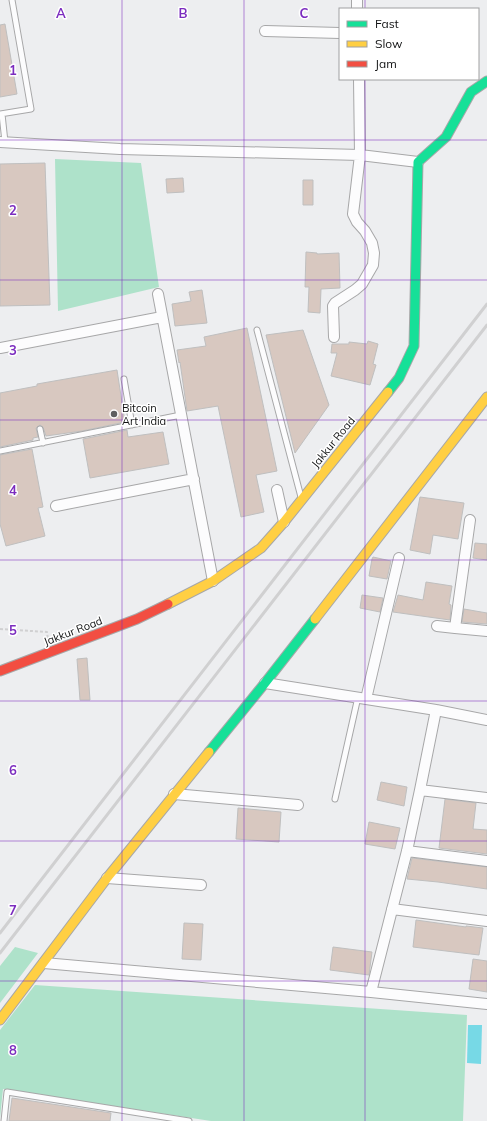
<svg xmlns="http://www.w3.org/2000/svg" width="487" height="1121" viewBox="0 0 487 1121" font-family="Mulish,sans-serif">
<style>
.green{fill:#aee2ca}
.water{fill:#77d9e6}
.building{fill:#d8c8c0;stroke:#bfbfbf}
.lines{fill:none;stroke-linecap:round;stroke-linejoin:round}
.lane-casing{stroke:#a7a7a8;stroke-width:7}
.street-casing{stroke:#a7a7a8;stroke-width:12}
.fast-casing{stroke:#a7a7a8;stroke-width:11}
.slow-casing{stroke:#a7a7a8;stroke-width:11}
.jam-casing{stroke:#a7a7a8;stroke-width:11}
.path{stroke:#d0d0d1;stroke-width:2;stroke-dasharray:3 2;stroke-linecap:butt}
.lane{stroke:#fcfcfd;stroke-width:5}
.street{stroke:#fcfcfd;stroke-width:10}
.fast{stroke:#16e098;stroke-width:9}
.slow{stroke:#ffcf43;stroke-width:9}
.jam{stroke:#f24e42;stroke-width:9}
.rail{stroke:#d0d0d1;stroke-width:3}
.grid{fill:none;stroke:#7b2cbf;stroke-width:1;stroke-opacity:0.55}
.poi-dot{fill:#5e5f60;stroke:#fff;stroke-width:1.5}
.labels{text-anchor:middle;dominant-baseline:central;stroke-width:3;stroke-linejoin:round;paint-order:stroke}
.poi-label{font-size:11px;fill:#111213;stroke:#fff;text-anchor:start}
.street-label{font-size:11px;fill:#111213;stroke:#fff}
.grid-label{font-size:13px;text-anchor:middle;font-weight:bold;fill:#7b2cbf;stroke:#fff;stroke-width:3;stroke-linejoin:round;paint-order:stroke}
</style>
<rect width="100%" height="100%" fill="#edeef0"/>
<!-- green -->
<path class="green" d="M55,159L141,163L159,287L58,311Z
M15,947L38,953L0,1003V966Z
M35,985L467,1015L463,1121H211L3,1089L0,1118V1030Z"/>
<!-- water -->
<path class="water" d="M468,1025H482L481,1064L467,1063Z"/>
<!-- building -->
<path class="building" d="M5,24L17,94L0,97V25Z
M45,163L50,305L0,306V164Z
M183,178L184,192L167,193L166,179Z
M303,180H313V205H303Z
M306,252L317,253V254L339,253L340,288L321,289L320,313L308,312L309,287H305Z
M202,290L207,323L175,326L172,304L191,301L189,292Z
M247,328L277,471L256,475L264,512L241,517L218,406L187,411L180,362L179,363L177,350L206,346L204,337Z
M303,330L329,405L295,453L266,335Z
M368,341L378,344L373,364L376,365L370,385L331,376L337,353H331L332,344H349V342L367,344Z
M117,370L125,422L82,431L46,436L43,427L40,425L36,428L38,437L33,438V440L0,447V393L37,386V384Z
M127,430L128,437L163,432L169,464L90,478L83,439Z
M32,449L43,507L38,508L45,536L6,546L0,524V455Z
M420,497L464,503L458,539L433,535L430,554L410,550Z
M475,543L487,544V560L473,558Z
M373,557L391,561L387,579L369,576L372,559Z
M426,582L452,586L449,604L451,605V607L450,620L393,612L398,595L423,600Z
M362,595L383,598L380,612L360,608Z
M464,609L487,613V624L462,622Z
M87,658L90,700H80L77,659Z
M381,782L407,787L404,806L377,800Z
M445,799L476,803L473,829L487,830V854L439,848Z
M238,808L281,812L279,842L236,839Z
M369,822L400,828L395,849L365,844Z
M412,858L487,867V889L438,882L407,879Z
M416,920L466,927V926L483,928L479,955L413,947Z
M184,923L203,924L201,960L182,959Z
M333,947L372,952L369,975L330,970Z
M473,959L487,961V992L469,989Z
M12,1098L111,1113L110,1121H9Z"/>
<g class="lines">
<defs>
<path id="lane" d="M0,114L31,109L12,0
M2,114L5,142
M257,330L301,497
M124,379L132,425
M40,429L43,443
M0,451L181,415
M335,799L358,697
M4,1121L7,1092L189,1121"/>
<path id="street" d="M357,0V9
M265,31L340,33
M0,142L120,149L360,155L418,162
M158,294L213,581
M334,337L333,306L335,303L355,290L362,284L373,265L374,253L372,243L365,231L357,222L353,214L360,155L359,79
M0,348L162,317
M277,490L284,522
M56,506L194,479
M470,520L455,628L487,631
M437,626L455,628
M265,683L436,710L487,720
M366,699L399,558
M420,790L487,798
M174,794L298,805
M407,851L487,861
M107,878L201,885
M392,909L487,921
M44,963L371,992L487,1004
M371,992L407,851L420,790L436,710"/>
<path id="fast" d="M388,392L399,378L414,346L418,162L446,137L471,92L487,81
M209,752L265,683L315,619"/>
<path id="slow" d="M168,604L213,581L261,548L284,522L388,392
M315,619L487,397
M0,1020L107,878L209,752"/>
<path id="jam" d="M0,671L137,619L168,604"/>
</defs>
<!-- lane casing -->
<use href="#lane" class="lane-casing"/>
<!-- street casing -->
<use href="#street" class="street-casing"/>
<!-- fast casing -->
<use href="#fast" class="fast-casing"/>
<!-- slow casing -->
<use href="#slow" class="slow-casing"/>
<!-- jam casing -->
<use href="#jam" class="jam-casing"/>
<!-- path -->
<path class="path" d="M0,629L47,632L48,640"/>
<!-- lane -->
<use href="#lane" class="lane"/>
<!-- street -->
<use href="#street" class="street"/>
<!-- fast -->
<use href="#fast" class="fast"/>
<!-- slow -->
<use href="#slow" class="slow"/>
<!-- jam -->
<use href="#jam" class="jam"/>
<!-- rail -->
<path class="rail" d="M0,933L487,304
M0,953L487,325"/>
</g>
<!-- grid -->
<path class="grid" d="M122,0V1121M244,0V1121M365,0V9M365,79V1121M0,140H487M0,280H487M0,420H487M0,560H487M0,701H487M0,841H487M0,981H487"/>
<!-- markers -->
<circle class="poi-dot" cx="114" cy="414" r="4"/>
<g class="labels">
<!-- poi labels -->
<g class="poi-label">
<text x="122" y="408">Bitcoin<tspan x="122" dy="13">Art India</tspan></text>
</g>
<!-- street labels -->
<g class="street-label">
<text transform="translate(333 442) rotate(-51)">Jakkur Road</text>
<text transform="translate(73 631) rotate(-21)">Jakkur Road</text>
</g>
</g>
<g class="grid-label">
<text x="61" y="18">A</text>
<text x="183" y="18">B</text>
<text x="304" y="18">C</text>
<text x="13" y="75">1</text>
<text x="13" y="215">2</text>
<text x="13" y="355">3</text>
<text x="13" y="495">4</text>
<text x="13" y="635">5</text>
<text x="13" y="775">6</text>
<text x="13" y="915">7</text>
<text x="13" y="1055">8</text>
</g>
<!-- legend -->
<rect x="339" y="8" width="140" height="72" fill="#ffffff" stroke="#a0a0a1"/>
<rect x="347" y="21" width="20" height="6" fill="#16e098" stroke="#a0a0a1"/>
<text x="375" y="28" font-size="12" fill="#111213">Fast</text>
<rect x="347" y="41" width="20" height="6" fill="#ffcf43" stroke="#a0a0a1"/>
<text x="375" y="48" font-size="12" fill="#111213">Slow</text>
<rect x="347" y="61" width="20" height="6" fill="#f24e42" stroke="#a0a0a1"/>
<text x="375" y="68" font-size="12" fill="#111213">Jam</text>
</svg>
